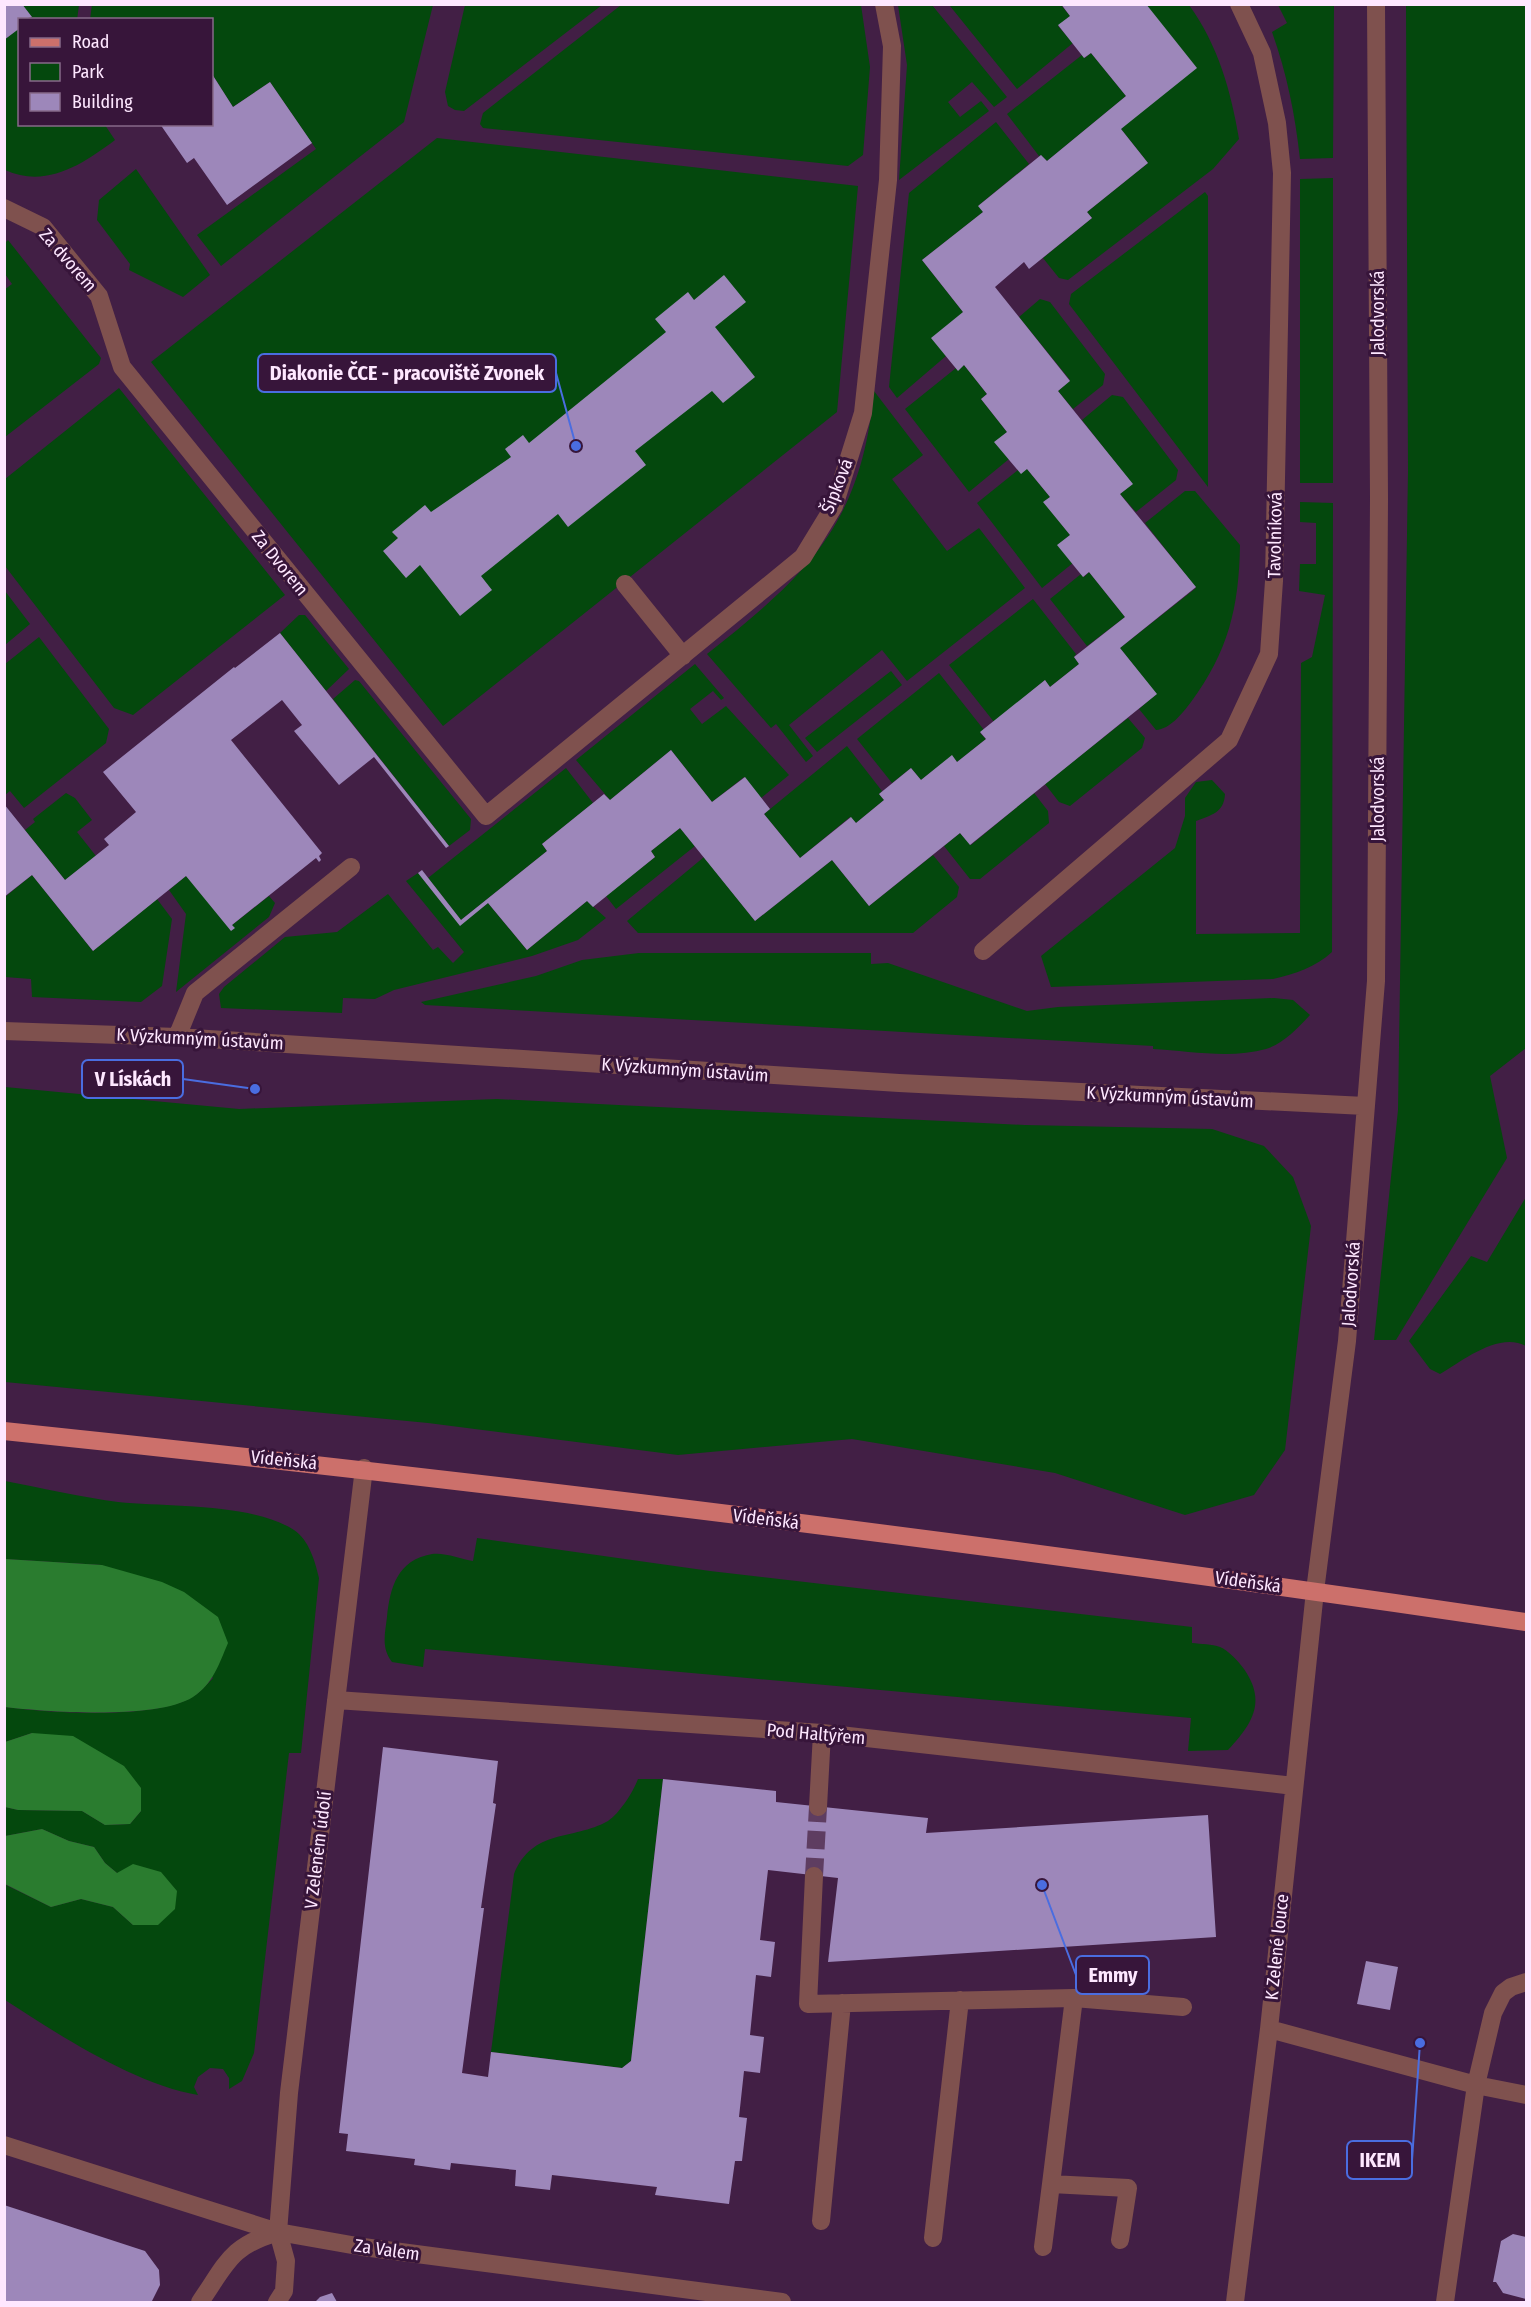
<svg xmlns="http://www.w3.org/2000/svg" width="1531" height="2307" viewBox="0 0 1531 2307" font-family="'Fira Sans Condensed',sans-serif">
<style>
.green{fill:#04480d}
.forest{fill:#2a7c2f}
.building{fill:#9d87ba}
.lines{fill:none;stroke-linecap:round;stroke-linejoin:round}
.minor-tunnel{stroke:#5e3d61;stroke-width:18;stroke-dasharray:18 9;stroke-linecap:butt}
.minor{stroke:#7f514e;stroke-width:18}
.major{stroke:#cc706b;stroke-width:18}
.labels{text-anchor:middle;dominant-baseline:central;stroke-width:6;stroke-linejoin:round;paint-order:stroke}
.street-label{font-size:18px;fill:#fee7ff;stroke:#37153a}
.leader{fill:none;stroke:#4a6de0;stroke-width:2}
.callout-dot{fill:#4a6de0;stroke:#37153a;stroke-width:2}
.callout{fill:#37153a;stroke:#4a6de0;stroke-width:2}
.callout-label{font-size:20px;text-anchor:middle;font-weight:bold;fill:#fee7ff}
</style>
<rect width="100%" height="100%" fill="#421f45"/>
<!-- green -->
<path class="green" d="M92,4L433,5L404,122L221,266L197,235L316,149L270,82L233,107L212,74V20H90Z
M952,4L1061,5L1070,16L1058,26L1073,43L1017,89L950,6Z
M22,5H79L77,20L30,19L32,17Z
M465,5V4L602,5L464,111L455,110L448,106L445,92Z
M621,5H861L870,67L863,155L848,166L483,128L480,124L483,113Z
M898,5H932L1007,97L994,107L972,82L948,102L960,117L981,101L989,111L899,180L907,65Z
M1146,5H1189C1218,45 1231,91 1239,139L1213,169L1068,280L1059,278L1043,258L1092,218L1087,212L1148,163L1121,129Z
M1278,5H1334L1333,158L1300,159C1295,114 1287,74 1272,32L1287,23Z
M1406,5H1526V1048L1490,1076L1507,1158L1396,1340H1374L1398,1110L1408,471Z
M19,28L20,124L105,125L115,140C83,164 46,189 5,170L4,40Z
M1091,53L1126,96L1047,161L1041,155L1039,156L1007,114L1082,55L1085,58Z
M996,122L1029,164L979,205L983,212L922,260L963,312L946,356L897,398L889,387L909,193Z
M437,138L858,186L837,412L443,726L151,362Z
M136,169L210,275L183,297L129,270L130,264L97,220L99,200Z
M1333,178V483H1300V179Z
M1205,192L1208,196V487L1069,304L1071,294Z
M8,240L101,358L99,364L5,437L4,290L12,284L5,274V243Z
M1040,299L1050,302L1105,374L1103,385L1073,409L1058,391L1070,380L1019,317Z
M964,365L987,394L981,399L1007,432L995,442L1009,459L969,492L905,409L956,368L958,370Z
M119,388L285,595L133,715L114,708L5,566V479Z
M874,391L923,455L892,479L947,551L979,528L1025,588L907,681L882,650L789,725L813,756L806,762L776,724L771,728L707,654C808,574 861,525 874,391Z
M1112,395L1123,397L1178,470L1176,480L1136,512L1120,494L1132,484L1082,420Z
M1027,469L1050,497L1044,502L1070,535L1058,545L1073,563L1042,588L977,503L1018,470Z
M1185,491H1195L1240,545C1239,608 1228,652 1191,702C1182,714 1170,729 1156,730L1139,709L1156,694L1120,648L1196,588L1145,523Z
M1300,502L1333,503L1332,952C1316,967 1295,974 1273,979L1051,987L1041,956L1175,848L1185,816V798L1196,782L1212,780L1225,794C1224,813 1211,815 1196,821V934L1300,933L1301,663L1312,657L1325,595L1299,591L1300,564H1316V523L1300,522Z
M1089,572L1125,617L1087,646L1050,599L1081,574L1084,577Z
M5,591L30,624L5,645H4Z
M1033,599L1076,654L1074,657L1079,664L1050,687L1045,680L994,722L949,665Z
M299,615H305L349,669L326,691L280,633Z
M39,637L109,729L106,743L24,808L10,791L5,795V664Z
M695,664L724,698L721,700L713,691L690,709L702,724L726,706L789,775L761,798L744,777L712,802L671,750L610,800L576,760Z
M891,671L902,685L817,752L805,738Z
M939,673L984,730L980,733L986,739L957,762L952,756L921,780L911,768L892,783L857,739Z
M355,680L359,681L471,819L470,830L449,846L333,699Z
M1128,718L1145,738L1142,748L1070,806L1059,802L1045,784Z
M847,746L882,791L879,794L884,800L856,823L850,817L800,858L764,814Z
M566,768L593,803L542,844L547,851L461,920L428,878Z
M66,793L75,798L92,820L77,832L96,856L65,880L25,830L35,822L33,819Z
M1034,793L1048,811L1049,823L980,879H970L944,846L960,833L971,845Z
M680,828L695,846L616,909L606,896L655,857L651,851Z
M933,855L959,887L957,897L913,933H638L627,921L704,857L755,921L832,860L869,906Z
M418,873L460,925L488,903L527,950L587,901L606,918L578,940L532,956L394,990L375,999L343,998L342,1013L221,1008L219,994L224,987L285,937L337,932L388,894L433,950L438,947L453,963L464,952L406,881Z
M32,875L93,951L157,899L172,919L162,986L141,1002L32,997L31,979L5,977V897Z
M186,876L235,928L232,925L269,896L275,903L269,917L176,992L186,914L169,890Z
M639,953H871V964L888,963L1027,1011L1058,1007L1274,998L1293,1000L1310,1015C1298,1028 1283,1044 1266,1049C1231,1059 1189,1051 1153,1049V1046L425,1005L421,1002L536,976L582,960Z
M5,1087L239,1109L497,1099L1025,1125L1212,1129L1264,1146L1293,1177L1311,1226L1285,1450L1254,1495L1185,1515L1055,1473L852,1439L678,1455L428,1423L5,1382Z
M1526,1197V1346C1499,1331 1462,1361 1440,1374L1430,1369L1409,1341L1471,1256L1487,1262Z
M5,1481C42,1488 80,1497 118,1502C169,1507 252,1503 294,1530C309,1540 315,1561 319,1578L301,1753H289L254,2053L242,2081L229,2089V2078L223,2069L210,2068L198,2077L194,2087L198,2095C134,2084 59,2035 5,2000L4,1884L51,1907L81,1899L113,1907L133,1925L117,1873L105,1863L94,1847L69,1841L42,1829L5,1836V1807L18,1810L82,1811L105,1825L130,1824L141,1811V1788L32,1733L5,1742V1707C48,1713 155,1720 192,1697C200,1693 207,1684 213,1678L102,1565L5,1559Z
M477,1538L710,1571L1192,1627V1643C1201,1644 1212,1644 1220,1647C1228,1650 1239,1662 1244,1669C1267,1702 1252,1724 1228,1750L1188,1751L1191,1718L425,1649L423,1667L392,1662C381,1648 385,1634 387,1617C390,1588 397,1560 432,1554C444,1552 461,1559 473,1561Z
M638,1779H663L631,2061L622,2068L491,2052L514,1874C533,1828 572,1841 608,1821C620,1813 633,1792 638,1779Z"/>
<!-- forest -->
<path class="forest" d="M5,1559L102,1565L162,1582L184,1592L218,1617L228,1643C219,1664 213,1684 193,1697C157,1720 47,1712 5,1707Z
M32,1733L73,1736L124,1766L141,1788V1811L130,1824L105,1825L82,1811L18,1810L5,1807V1742Z
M42,1829L69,1841L94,1847L105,1863L117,1873L133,1864L161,1872L177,1891L175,1909L158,1925H133L113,1907L81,1899L51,1907L5,1884V1836Z"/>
<!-- building -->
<path class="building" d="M4,4H22L32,17L20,20V28L4,40Z
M1061,4H1146L1197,68L1121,129L1148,163L1087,212L1092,218L1029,269L1024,262L995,287L1070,381L1058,391L1133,484L1120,494L1196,587L1120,648L1157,694L970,845L960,833L869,906L832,860L755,921L680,828L651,851L655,857L593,907L587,901L527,950L488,903L460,926L418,873L422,870L461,920L547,851L542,844L604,794L610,800L671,750L712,802L745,777L770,809L764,814L800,858L851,817L856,823L884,800L879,794L911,768L921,780L952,755L957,762L986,739L980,732L1045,680L1050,687L1079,664L1074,657L1125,617L1089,572L1083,577L1057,545L1070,535L1043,502L1050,497L1027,469L1021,474L994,442L1007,432L981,399L987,394L964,365L958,371L931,338L963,312L922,260L983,212L978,206L1041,155L1047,161L1126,96L1091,53L1084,58L1058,25L1070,16Z
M212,74L233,107L270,82L312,143L227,205L194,158L187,163L160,124H212Z
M724,275L746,302L715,327L755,377L723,403L712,391L635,451L646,465L568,527L558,514L481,576L492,590L460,616L420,565L406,578L383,551L398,538L392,532L425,505L431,512L511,457L505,449L523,435L529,443L666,332L655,319L688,292L694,300Z
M280,633L449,846L446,848L374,757L339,785L294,731L302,725L282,700L231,740L322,853L319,856L321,860L319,862L316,858L232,925L235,928L231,931L186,876L93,951L32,875L4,897V804L65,880L109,845L104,839L136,812L103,772L234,667L235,668Z
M383,1747L498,1761L493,1803L496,1804L481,1908H484L462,2073L488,2077L491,2052L622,2068L631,2061L663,1779L776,1791V1802L928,1818L926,1833L1208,1815L1216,1937L828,1962L838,1878L768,1870L760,1940L775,1942L771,1977L756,1975L750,2035L764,2037L760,2073L744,2071L739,2117L747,2118L742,2161H735L729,2204L655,2195L657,2187L552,2175L550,2190L515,2186L516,2170L451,2163L450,2170L414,2165L415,2159L346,2151L348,2134L339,2133Z
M1366,1961L1398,1967L1390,2010L1357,2004Z
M4,2205L145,2251L159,2270L160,2285L152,2301L4,2302Z
M1513,2234L1526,2237V2299L1503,2293L1496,2282H1493L1501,2241Z
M332,2293L337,2302H315L320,2297Z"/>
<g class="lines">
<!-- minor-tunnel -->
<path class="minor-tunnel" d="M814,1876L818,1807"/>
<!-- minor -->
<path class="minor" d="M4,208L43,227L99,296L122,367L486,816L803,557L834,506L863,413L888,180L892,46L884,4
M625,584L683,656
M983,951L1229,740L1269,654L1274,581L1282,173L1277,123L1262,53L1239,4
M4,1031L177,1037L899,1083L1365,1106
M177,1037L195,993L351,867
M336,1700L822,1733L1294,1786
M818,1807L822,1733
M814,1876L808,2004L1074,1998L1183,2007
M1074,1998L1051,2184L1128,2188L1120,2240
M1269,2029L1476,2085L1526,2095
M4,2145L278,2232L363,2247L782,2302
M821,2221L842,2003
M933,2238L960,2000
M1043,2247L1051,2184
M200,2302C227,2263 230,2246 278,2232
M277,2302L284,2291L286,2261L278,2232L289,2093L364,1468
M1235,2302L1269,2029L1315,1591L1347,1341L1376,981L1379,498L1376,4
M1445,2302L1476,2085L1493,2013L1503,1993L1511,1987L1526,1982"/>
<!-- major -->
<path class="major" d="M4,1431C513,1484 1020,1548 1526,1622"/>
</g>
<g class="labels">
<!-- street labels -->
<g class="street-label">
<text transform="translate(68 260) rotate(49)">Za dvorem</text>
<text transform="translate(1378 313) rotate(-90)">Jalodvorská</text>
<text transform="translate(837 486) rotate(-69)">Šípková</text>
<text transform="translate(1275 535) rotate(-89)">Tavolníková</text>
<text transform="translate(280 563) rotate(51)">Za Dvorem</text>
<text transform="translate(1378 799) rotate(-90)">Jalodvorská</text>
<text transform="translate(200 1039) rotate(3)">K Výzkumným ústavům</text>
<text transform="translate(685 1070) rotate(4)">K Výzkumným ústavům</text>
<text transform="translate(1170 1097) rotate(3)">K Výzkumným ústavům</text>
<text transform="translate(1351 1284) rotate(-86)">Jalodvorská</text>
<text transform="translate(284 1460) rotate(6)">Vídeňská</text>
<text transform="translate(766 1519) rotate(7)">Vídeňská</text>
<text transform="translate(1248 1582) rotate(8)">Vídeňská</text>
<text transform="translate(816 1734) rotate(5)">Pod Haltýřem</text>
<text transform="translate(318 1850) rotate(-83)">V Zeleném údolí</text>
<text transform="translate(1277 1947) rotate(-84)">K Zelené louce</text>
<text transform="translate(387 2250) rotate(8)">Za Valem</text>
</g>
</g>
<!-- callouts -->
<path class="leader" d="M576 446L556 373M255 1089L183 1079M1042 1885L1076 1975M1420 2043L1412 2160"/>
<g class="callout-dot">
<circle cx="576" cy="446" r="6"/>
<circle cx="255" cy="1089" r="6"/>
<circle cx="1042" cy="1885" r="6"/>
<circle cx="1420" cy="2043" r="6"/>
</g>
<g class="callout">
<rect x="258" y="354" width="298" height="38" rx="6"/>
<rect x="82" y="1060" width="101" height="38" rx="6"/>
<rect x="1076" y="1956" width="73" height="38" rx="6"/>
<rect x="1347" y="2141" width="65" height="38" rx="6"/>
</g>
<g class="callout-label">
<text x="407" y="380">Diakonie ČCE - pracoviště Zvonek</text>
<text x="133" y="1086">V Lískách</text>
<text x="1113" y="1982">Emmy</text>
<text x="1380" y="2167">IKEM</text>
</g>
<!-- border -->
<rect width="1531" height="2307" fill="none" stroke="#fee7ff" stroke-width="12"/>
<!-- legend -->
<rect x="18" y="18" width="195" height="108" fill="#37153a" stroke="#876989" stroke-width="1.5"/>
<rect x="30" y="38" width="30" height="9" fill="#cc706b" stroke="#876989" stroke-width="1.5"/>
<text x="72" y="48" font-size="18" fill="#fee7ff">Road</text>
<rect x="30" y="63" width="30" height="18" fill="#04480d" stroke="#876989" stroke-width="1.5"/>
<text x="72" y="78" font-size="18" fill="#fee7ff">Park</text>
<rect x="30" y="93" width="30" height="18" fill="#9d87ba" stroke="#876989" stroke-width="1.5"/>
<text x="72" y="108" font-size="18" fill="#fee7ff">Building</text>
</svg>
